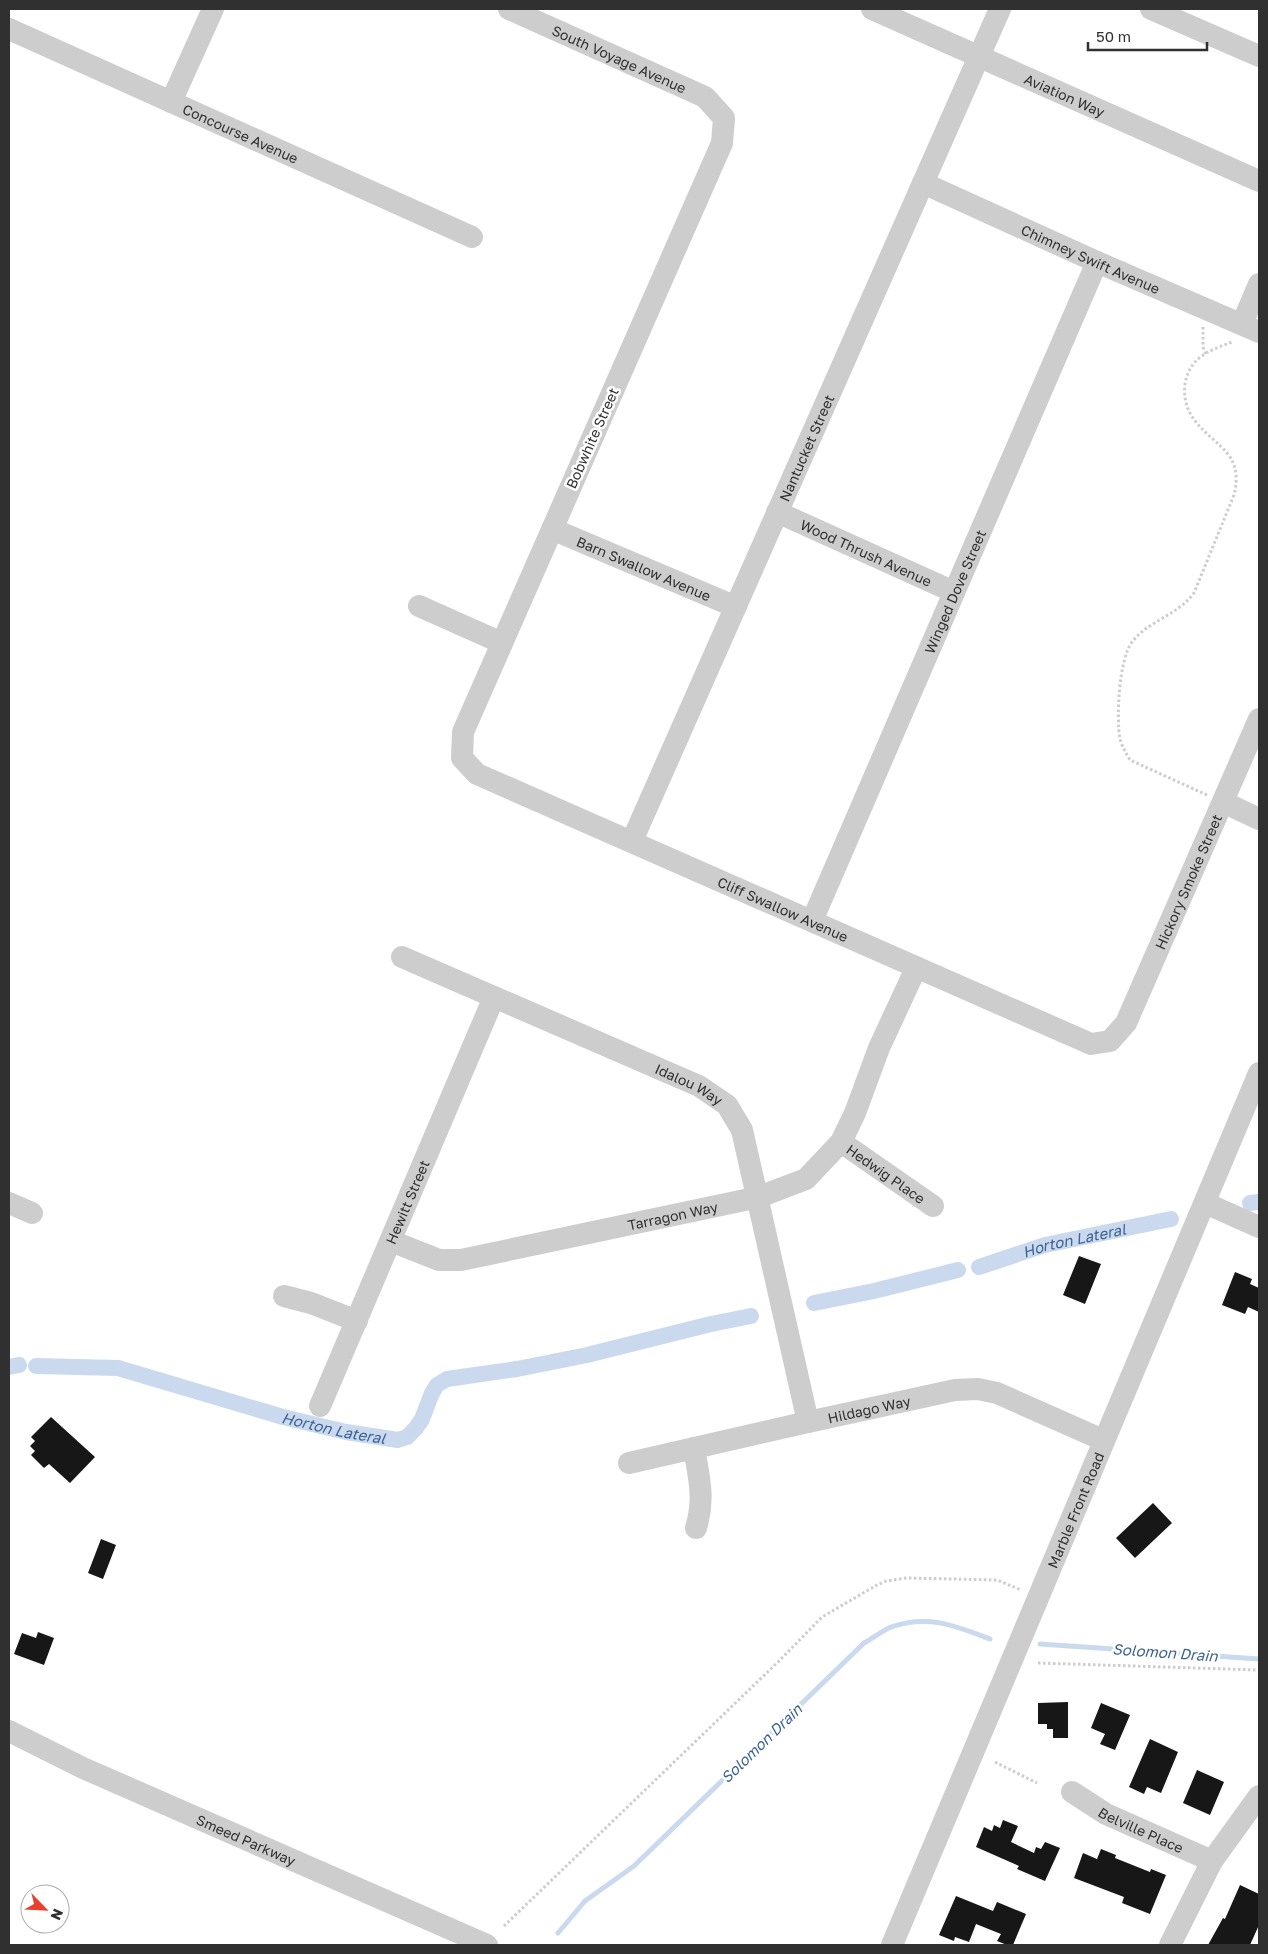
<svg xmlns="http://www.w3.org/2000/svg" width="1268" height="1954" viewBox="0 0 1268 1954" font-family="'Golos Text',sans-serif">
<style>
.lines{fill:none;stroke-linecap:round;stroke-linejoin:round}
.stream{stroke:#cad9ed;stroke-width:5}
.canal{stroke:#cad9ed;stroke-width:16}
.building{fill:#171717}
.path{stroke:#cdcdcd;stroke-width:3;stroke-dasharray:2.5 2.5;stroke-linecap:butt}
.minor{stroke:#cdcdcd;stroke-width:22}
.labels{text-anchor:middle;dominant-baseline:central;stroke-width:5;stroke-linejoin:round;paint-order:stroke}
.street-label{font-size:14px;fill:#303030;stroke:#fff}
.water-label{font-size:15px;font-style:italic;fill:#3c6394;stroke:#fff}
</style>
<rect width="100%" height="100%" fill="#fff"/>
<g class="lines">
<!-- stream -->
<path class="stream" d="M1040,1644L1259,1659
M558,1933L585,1901L634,1866L864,1643C873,1638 882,1631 891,1627C928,1614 956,1626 990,1639"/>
<!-- canal -->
<g class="canal">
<path d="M1250,1203L1259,1202"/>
<path id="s1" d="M979,1267L1045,1245L1171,1219"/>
<path d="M814,1303L874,1291L958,1270"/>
<path id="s2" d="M36,1366L118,1368L283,1417L346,1432L398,1440L407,1437L416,1428L422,1419L432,1393L437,1385L447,1379L517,1369L587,1355L711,1324L751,1316"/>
<path d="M9,1367L19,1365"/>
</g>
</g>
<!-- building -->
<path class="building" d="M1079,1256L1101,1264L1085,1304L1063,1295Z
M1235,1272L1252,1279L1250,1284L1259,1288V1312L1248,1307L1245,1314L1222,1305Z
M51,1417L95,1457L70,1483L49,1464L44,1468L31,1455L35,1451L30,1446L35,1441L31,1437Z
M1153,1503L1172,1523L1135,1558L1116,1538Z
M101,1539L116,1545L103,1579L88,1573Z
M38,1632L54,1638L44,1665L14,1654L22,1633L36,1638Z
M1068,1702V1738H1053V1729H1047V1724H1038V1703Z
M1101,1703L1130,1715L1115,1750L1100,1744L1105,1734L1091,1728Z
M1150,1739L1178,1752L1161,1793L1147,1787L1144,1794L1129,1787Z
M1197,1770L1224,1782L1210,1815L1183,1803Z
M1003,1820L1018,1826L1011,1842L1034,1853L1036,1847L1041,1849L1045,1842L1060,1848L1045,1881L1017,1869L1019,1866L976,1847L984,1827L992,1831L994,1825L1000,1828Z
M1101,1849L1116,1855L1115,1858L1150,1872L1151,1869L1166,1875L1150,1914L1122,1903L1124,1897L1074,1878L1083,1853L1097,1859Z
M1240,1885L1259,1894V1925L1250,1945H1208L1223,1918L1225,1919Z
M956,1896L993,1911L997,1902L1026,1914L1013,1945H1007L997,1941L1001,1934L976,1924L969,1942L955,1937L954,1941L939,1935Z"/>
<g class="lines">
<!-- path -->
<path class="path" d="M1203,327V347L1206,354
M1207,795L1130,760C1126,753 1122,747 1120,739C1116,718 1119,659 1132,642C1148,621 1178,615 1194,593L1234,495C1244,453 1217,448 1196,422C1182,406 1180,379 1195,362C1204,352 1219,347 1232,342
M1038,1663L1259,1670
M995,1762L1037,1783
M504,1926L779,1661L822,1617L877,1585L886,1581L906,1578L997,1580L1021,1590"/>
<!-- minor -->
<g class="minor">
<path id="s3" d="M509,9L705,97L724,118L722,143L463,732L462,758L477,774L1091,1044L1110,1041L1126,1023L1259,719"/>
<path id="s4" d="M872,9L1259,181"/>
<path d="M1151,9L1259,56"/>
<path id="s5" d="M9,29L472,237"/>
<path d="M171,102L213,9"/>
<path id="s6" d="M923,183L1097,262L1259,332"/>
<path d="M1242,324L1259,284"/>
<path id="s7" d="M777,512L954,592"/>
<path id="s8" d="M552,529L736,607"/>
<path d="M419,606L502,643"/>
<path d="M1223,802L1259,819"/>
<path id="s9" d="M632,841L1000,9"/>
<path id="s10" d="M812,921L1097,262"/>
<path id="s11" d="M402,957L699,1086L727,1105L742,1130L808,1422"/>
<path id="s12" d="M841,1142L933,1206"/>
<path d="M9,1203L32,1213"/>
<path d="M1205,1203L1259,1227"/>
<path id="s13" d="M391,1241L439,1260H461L759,1197L806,1179L841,1142L855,1113L879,1048L916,968"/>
<path d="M284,1296L311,1303L357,1321"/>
<path id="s14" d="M320,1406L494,997"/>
<path d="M694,1448C699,1478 705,1498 696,1528"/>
<path id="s15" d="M629,1463L808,1422L955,1390L978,1389L997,1393L1103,1440"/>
<path id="s16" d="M9,1731L83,1768L487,1945"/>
<path id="s17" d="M1072,1792L1106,1814L1212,1861"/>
<path id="s18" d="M892,1945L1259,1073"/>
<path d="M1170,1945L1212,1861L1259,1796"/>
</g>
</g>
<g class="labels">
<!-- street labels -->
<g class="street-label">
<text stroke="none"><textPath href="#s3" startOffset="121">South Voyage Avenue</textPath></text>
<text stroke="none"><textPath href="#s4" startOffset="211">Aviation Way</textPath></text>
<text stroke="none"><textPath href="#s5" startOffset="254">Concourse Avenue</textPath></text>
<text stroke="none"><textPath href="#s6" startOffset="184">Chimney Swift Avenue</textPath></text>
<text transform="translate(592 438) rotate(-66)">Bobwhite Street</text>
<text stroke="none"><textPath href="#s9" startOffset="430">Nantucket Street</textPath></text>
<text stroke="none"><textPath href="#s7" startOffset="98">Wood Thrush Avenue</textPath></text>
<text stroke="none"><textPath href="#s8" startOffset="100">Barn Swallow Avenue</textPath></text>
<text stroke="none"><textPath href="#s10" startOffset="359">Winged Dove Street</textPath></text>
<text stroke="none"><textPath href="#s3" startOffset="1828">Hickory Smoke Street</textPath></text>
<text stroke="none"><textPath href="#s3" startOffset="1294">Cliff Swallow Avenue</textPath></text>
<text stroke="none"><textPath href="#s11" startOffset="314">Idalou Way</textPath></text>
<text stroke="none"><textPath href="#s12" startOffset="55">Hedwig Place</textPath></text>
<text stroke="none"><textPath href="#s14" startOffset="222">Hewitt Street</textPath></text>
<text stroke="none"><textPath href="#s13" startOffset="290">Tarragon Way</textPath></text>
<text stroke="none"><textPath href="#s15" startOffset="246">Hildago Way</textPath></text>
<text stroke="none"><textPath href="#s18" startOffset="472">Marble Front Road</textPath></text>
<text stroke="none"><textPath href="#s17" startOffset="79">Belville Place</textPath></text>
<text stroke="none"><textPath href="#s16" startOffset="261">Smeed Parkway</textPath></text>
</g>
<!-- water labels -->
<g class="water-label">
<text stroke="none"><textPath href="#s1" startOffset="99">Horton Lateral</textPath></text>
<text stroke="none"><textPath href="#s2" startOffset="306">Horton Lateral</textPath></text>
<text transform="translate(1165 1652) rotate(4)">Solomon Drain</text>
<text transform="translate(761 1743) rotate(-44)">Solomon Drain</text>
</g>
</g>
<!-- border -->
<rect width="1268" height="1954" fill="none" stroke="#303030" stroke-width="20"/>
<!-- north arrow -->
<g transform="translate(45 1909) rotate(114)"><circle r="24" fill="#ffffff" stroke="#acacac"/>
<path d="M0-4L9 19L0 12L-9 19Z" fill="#e84030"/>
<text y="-8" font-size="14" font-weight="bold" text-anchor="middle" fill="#303030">N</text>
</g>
<!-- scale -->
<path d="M1088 42v8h119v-8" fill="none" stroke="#303030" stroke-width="2.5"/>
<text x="1096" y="42" font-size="15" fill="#303030" stroke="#ffffff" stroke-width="4" paint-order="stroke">50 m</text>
</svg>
